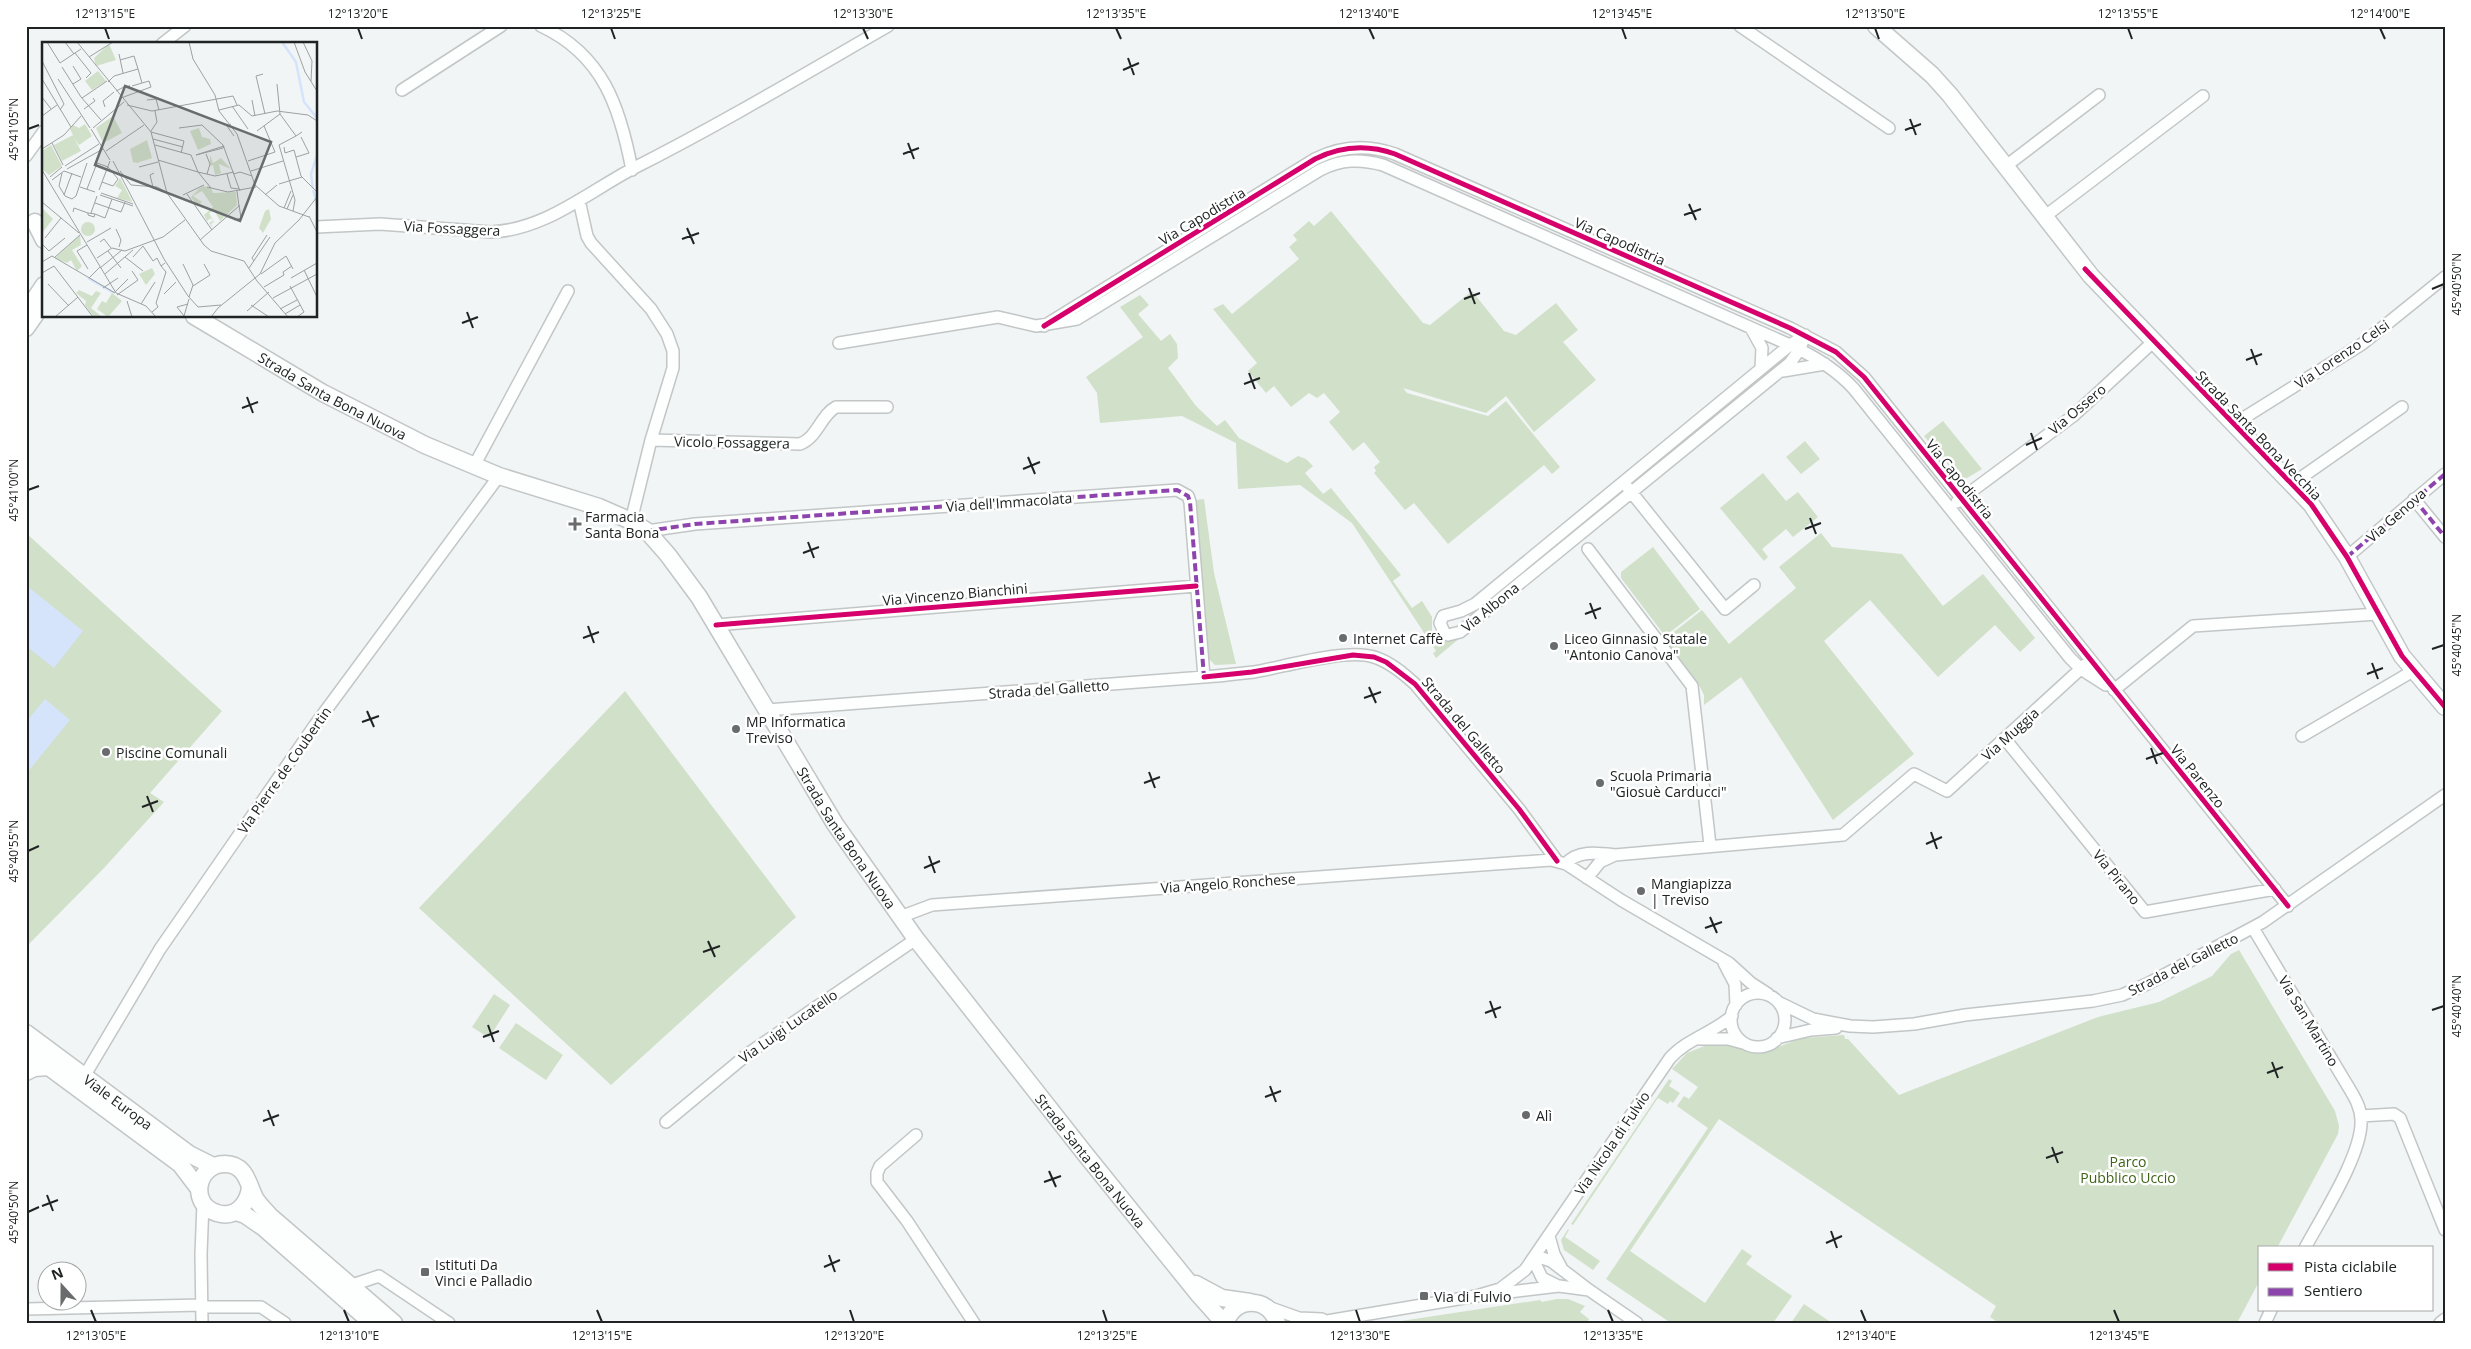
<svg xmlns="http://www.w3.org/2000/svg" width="2471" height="1349" viewBox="0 0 2471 1349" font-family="'Open Sans',sans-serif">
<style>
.green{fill:#d1e0c9}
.water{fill:#d5e4fb}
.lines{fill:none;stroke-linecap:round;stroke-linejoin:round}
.street-casing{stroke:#c2c6c6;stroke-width:14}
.secondary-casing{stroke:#c2c6c6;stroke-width:19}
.street{stroke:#fdfefe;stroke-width:11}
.secondary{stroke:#fdfefe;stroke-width:16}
.quiet{stroke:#8e44ad;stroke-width:4;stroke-dasharray:8 4;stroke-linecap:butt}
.cycleway-casing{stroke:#fff;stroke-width:8}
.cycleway{stroke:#d6006c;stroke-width:5}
.ticks{fill:none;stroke:#202323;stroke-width:2}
.poi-dot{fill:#696c6c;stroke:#fff;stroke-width:2}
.labels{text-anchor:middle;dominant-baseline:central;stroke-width:5;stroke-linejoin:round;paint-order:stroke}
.street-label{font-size:14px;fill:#202323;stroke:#fff}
.poi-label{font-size:14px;fill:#202323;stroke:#fff;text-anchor:start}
.park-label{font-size:14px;fill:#3f6317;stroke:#fff}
.inset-river{fill:none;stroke:#d5e4fb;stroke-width:2.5}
.inset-road{fill:none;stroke:#9da1a1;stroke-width:1}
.view{fill:#696c6c;fill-opacity:0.15;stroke:#696c6c;stroke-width:2.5}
.inset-edge{fill:none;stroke:#202323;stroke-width:2.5}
.neatline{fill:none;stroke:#202323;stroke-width:2}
.ticks-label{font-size:12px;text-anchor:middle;fill:#202323}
</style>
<rect width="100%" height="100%" fill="#f1f5f5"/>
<!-- green -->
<path class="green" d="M1331,211L1423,323L1430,325L1472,291L1504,331L1516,335L1556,303L1578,330L1563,342L1596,380L1534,432L1506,396L1486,413L1403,388L1407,393L1488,416L1506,401L1560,467L1552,474L1544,465L1448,544L1414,503L1405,510L1374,473L1376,471L1374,467L1380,462L1364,442L1353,451L1329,422L1340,412L1324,393L1317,398L1309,393L1291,407L1274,386L1266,393L1248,371L1257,363L1213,309L1223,304L1232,314L1299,259L1289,247L1297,240L1293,235L1309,221L1314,226Z
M1140,295L1149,305L1138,314L1161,341L1170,334L1177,344L1178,358L1168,368L1196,406L1217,426L1225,420L1239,438L1287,463L1298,456L1306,459L1313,466L1305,473L1323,494L1331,488L1401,575L1393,581L1412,608L1422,601L1432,617V631L1437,639L1449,641L1466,633L1436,658L1433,653L1436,651L1352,523L1300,485L1238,489L1236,443L1182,416L1100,423L1097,393L1086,377L1143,337L1120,307Z
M1943,421L1982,469L1967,478L1958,477L1924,436Z
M1805,441L1820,459L1801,474L1786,457Z
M1763,473L1786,501L1798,492L1818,517L1793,537L1786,529L1762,549L1768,557L1764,561L1720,508Z
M1204,499L1214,573L1236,664L1215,665L1209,659L1196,500Z
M26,533L222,711L150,793L164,802L104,868L26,947Z
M1821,533L1832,547L1902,554L1943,606L1983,574L2035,638L2020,652L1995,625L1938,677L1870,600L1824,641L1914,754L1833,820L1741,677L1704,705V695L1700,687L1667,645L1666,638L1702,610L1729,644L1796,588L1779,567Z
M1653,547L1700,609L1665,636L1621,578V572Z
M625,691L796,917L611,1085L419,908Z
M2239,950L2335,1111L2339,1126L2338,1134L2277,1248H2260V1280L2237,1323H1999L1990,1317L1996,1306L1719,1119L1630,1251L1705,1303L1742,1249L1752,1256L1746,1264L1792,1296L1773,1323H1671L1606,1279L1708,1128L1677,1106L1684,1096L1689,1099L1698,1087L1672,1069L1687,1053L1712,1043H1725L1759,1054L1802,1038L1844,1035L1845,1039H1848L1899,1095L2098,1017L2159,1002L2212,976L2231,954Z
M494,994L510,1005L489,1038L472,1027Z
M516,1023L563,1055L546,1080L499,1048Z
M1669,1079L1672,1081L1669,1086L1680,1093L1673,1103L1670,1101L1668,1104L1658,1098L1573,1225L1571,1224Z
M1568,1229L1569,1230L1565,1237L1600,1261L1593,1270L1564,1250L1561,1240Z
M1557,1299H1568L1585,1306L1580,1312L1589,1319L1587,1323H1388L1540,1300L1542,1302Z
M1804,1304L1832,1323H1791Z"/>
<!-- water -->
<path class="water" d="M26,585L83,631L54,668L26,646Z
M45,699L70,720L26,774V722Z"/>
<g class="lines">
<defs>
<path id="street" d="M541,26C603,55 620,107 632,170
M1740,26L1889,128
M162,44L185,26
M402,90L501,26
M26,156L44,131
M2006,166L2099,95
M579,200L587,236L591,243L651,309L667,334L673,351V368L651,440L631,521
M2044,217L2203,96
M316,227L380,224L491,232C544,230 587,193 632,169C719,125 803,75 888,26
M1044,326L1315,159C1341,146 1367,144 1395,154L1790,328L1836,352L1864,377L2288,906
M1751,328L1762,348L1761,368
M1805,335L1800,349L1790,363L1460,632L1448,635L1444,632L1440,623L1443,616L1461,611L1475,604L1790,345Z
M839,343L998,317L1036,326L1077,319L1320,170C1342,159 1360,159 1383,165L1790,345C1814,356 1836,369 1854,389L2070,658L2081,669L2106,685
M1783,371L1825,364
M2234,424L2362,344L2445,277
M651,440L800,444C817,438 821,415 836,407H887
M474,466L568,291
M2292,484L2402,407
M1628,488L1725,609L1754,585
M2414,499L2445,537
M1957,502L2073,416L2153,342
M647,531L695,524L1177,490L1188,496L1190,502L1204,677
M1588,549L1692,686L1710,845
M2347,557L2445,474
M716,625L1196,586
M2114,690L2193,626L2378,614
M767,710L1204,677C1221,676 1237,674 1254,672C1284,667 1346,648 1374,657C1390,662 1403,673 1415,684L1519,809L1557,861
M2302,736L2413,671
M2005,739L2145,912L2275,889
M1566,864C1577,850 1598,853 1615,855L1843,835L1914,774L1947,791L2086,664
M1587,878L1600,862L1615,855
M900,917L932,905L1551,860L1566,864L1621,900L1729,963L1751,983L1768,994
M2253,928L2349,1088C2355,1098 2361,1108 2361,1120C2363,1153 2321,1218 2305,1248
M1724,963L1735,984L1736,1005
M1731 1020a27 27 0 1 1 54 0a27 27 0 1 1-54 0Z
M1780,1003L1813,1019L1850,1026L1873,1027L1914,1024L1965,1015L2093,1001L2122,995L2147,984L2263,922L2445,795
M1777,1038L1811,1030L1836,1028
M1700,1039H1728L1743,1043
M85,1075L160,949L315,725L499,476
M2361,1116L2394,1114L2400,1118L2445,1230
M666,1122L749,1053L916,939
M916,1135L880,1166L877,1173V1182L907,1221L974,1323
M1549,1236L1554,1254L1561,1267
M1536,1256L1551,1261L1589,1290L1637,1323
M1533,1259L1542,1278L1558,1286
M352,1285L379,1276L449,1323
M1476,1296L1500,1289L1525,1270L1670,1058C1687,1039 1713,1033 1732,1016
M202,1307H261L285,1323
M1268,1307L1299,1318L1322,1319
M26,1309L202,1305
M202,1323L201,1254L203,1203
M1315,1323L1476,1296L1559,1286L1589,1290
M2265,1323L2271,1310
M2440,1323L2445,1319"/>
<g id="secondary">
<path d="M1876,26L1932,75L1950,95L2091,276L2311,504L2347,557L2402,656L2445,707"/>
<path d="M35,222L44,240"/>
<path d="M26,312L44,285"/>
<path id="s1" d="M194,316L323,393L425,445L499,476L599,507L631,521L647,531L668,555L699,597L835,824L916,939L1086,1155L1199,1295L1224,1323"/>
<path d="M26,328L42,305"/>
<path id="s2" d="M26,1033L189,1154L213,1166"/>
<path d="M26,1050L180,1164L199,1189"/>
<path d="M26,1072L34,1068L50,1067"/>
<path d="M250,1186C249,1203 236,1219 217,1213C189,1205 196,1164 225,1164C246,1164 248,1184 255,1198C259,1205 265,1210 270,1216L394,1323"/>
<path d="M236,1212L245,1215L264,1228L372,1323"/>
<path d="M1196,1284L1222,1298L1250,1302"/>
<path d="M1226,1323C1233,1296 1270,1296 1277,1323"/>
</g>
</defs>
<!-- street casing -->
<use href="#street" class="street-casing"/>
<!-- secondary casing -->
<use href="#secondary" class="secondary-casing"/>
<!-- street -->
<use href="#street" class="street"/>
<!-- secondary -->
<use href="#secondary" class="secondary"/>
<!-- quiet -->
<path class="quiet" d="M2414,499L2445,537
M647,531L695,524L1177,490L1188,496L1190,502L1204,677
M2347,557L2445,474"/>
<defs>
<path id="cycleway" d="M2085,269L2311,504L2347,557L2402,656L2445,707
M1044,326L1315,159C1341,146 1367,144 1395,154L1790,328L1836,352L1864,377L2288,906
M716,625L1196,586
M1204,677L1252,672L1353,655L1374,657L1386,662L1415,684L1519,809L1557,861"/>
</defs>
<!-- cycleway casing -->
<use href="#cycleway" class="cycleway-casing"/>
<!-- cycleway -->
<use href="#cycleway" class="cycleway"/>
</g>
<!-- ticks -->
<path class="ticks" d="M105,28L109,39M358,28L362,39M611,28L615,39M863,28L868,39M1116,28L1121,39M1369,28L1374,39M1622,28L1626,39M1875,28L1879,39M2128,28L2132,39M2380,28L2385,39M1128,58L1134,75M1123,70L1139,63M1910,119L1916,135M28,129L39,125M1905,130L1921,124M908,143L914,159M903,154L919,148M1689,204L1696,220M1684,215L1701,209M687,228L694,244M682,239L699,233M1469,288L1475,304M2432,289L2444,284M1464,299L1480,293M467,312L473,328M462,323L478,317M2251,349L2257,365M2246,360L2262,354M1249,373L1255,389M1244,384L1260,378M247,397L253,413M242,408L258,402M2031,433L2037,450M2026,445L2042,438M1028,457L1035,474M1023,469L1040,462M28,490L39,486M1810,518L1816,534M1805,529L1821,523M808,542L814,558M803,553L819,547M1590,603L1596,619M1585,614L1601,608M588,626L594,643M583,638L599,632M2432,649L2444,645M2372,663L2378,679M2367,674L2383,668M1369,687L1376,703M1364,698L1381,692M367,711L374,727M362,722L379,716M2151,748L2157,764M2146,759L2163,753M1149,772L1155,788M1144,783L1160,777M147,796L153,812M142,807L158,801M1931,832L1937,849M1926,844L1942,837M28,851L39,846M929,856L935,873M924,868L940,861M1710,917L1717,933M1705,928L1722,922M708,941L715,957M703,952L720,946M1490,1001L1496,1018M2432,1010L2444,1006M1485,1013L1501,1007M488,1025L494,1042M483,1037L499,1031M2272,1062L2278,1078M2267,1073L2283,1067M1270,1086L1276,1102M1265,1097L1281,1091M268,1110L274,1126M263,1121L279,1115M2052,1147L2058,1163M2046,1158L2063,1152M1049,1171L1056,1187M1044,1182L1061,1176M47,1195L53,1211M42,1206L58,1200M28,1212L39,1207M1831,1231L1837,1248M1826,1243L1842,1236M829,1255L835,1272M824,1267L840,1260M91,1310L96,1322M344,1310L349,1322M597,1310L602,1322M850,1310L854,1322M1103,1310L1107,1322M1356,1310L1360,1322M1608,1310L1613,1322M1861,1310L1866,1322M2114,1310L2119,1322"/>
<!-- markers -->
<g class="poi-dot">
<path d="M572.5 516.5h5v5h5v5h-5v5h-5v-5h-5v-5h5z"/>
<circle cx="1343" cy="638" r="5"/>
<circle cx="1554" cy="646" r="5"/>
<circle cx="736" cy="729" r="5"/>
<circle cx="106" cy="752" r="5"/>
<circle cx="1600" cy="783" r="5"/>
<circle cx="1641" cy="891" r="5"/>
<circle cx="1526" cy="1115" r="5"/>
<rect x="420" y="1267" width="10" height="10" rx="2.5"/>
<rect x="1419" y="1291" width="10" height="10" rx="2.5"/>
</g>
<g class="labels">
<!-- street labels -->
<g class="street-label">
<text transform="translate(1202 216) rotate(-31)">Via Capodistria</text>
<text transform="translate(452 228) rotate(3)">Via Fossaggera</text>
<text transform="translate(1620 241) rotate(24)">Via Capodistria</text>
<text transform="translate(2342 354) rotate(-34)">Via Lorenzo Celsi</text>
<text stroke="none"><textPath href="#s1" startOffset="160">Strada Santa Bona Nuova</textPath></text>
<text transform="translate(2077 409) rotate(-40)">Via Ossero</text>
<text transform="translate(2259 435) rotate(46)">Strada Santa Bona Vecchia</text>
<text transform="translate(732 442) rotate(1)">Vicolo Fossaggera</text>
<text transform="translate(1960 479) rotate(51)">Via Capodistria</text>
<text transform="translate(1009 502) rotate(-4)">Via dell'Immacolata</text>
<text transform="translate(2396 515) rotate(-41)">Via Genova</text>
<text transform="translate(955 594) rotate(-5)">Via Vincenzo Bianchini</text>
<text transform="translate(1490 607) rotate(-39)">Via Albona</text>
<text transform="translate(1049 689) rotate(-4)">Strada del Galletto</text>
<text transform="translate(1464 725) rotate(50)">Strada del Galletto</text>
<text transform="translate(2010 734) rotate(-42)">Via Muggia</text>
<text transform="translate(284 770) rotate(-55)">Via Pierre de Coubertin</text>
<text transform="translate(2198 776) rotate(51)">Via Parenzo</text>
<text stroke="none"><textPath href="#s1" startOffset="870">Strada Santa Bona Nuova</textPath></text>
<text transform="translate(2117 877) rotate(51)">Via Pirano</text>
<text transform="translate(1228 883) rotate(-4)">Via Angelo Ronchese</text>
<text transform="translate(2183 964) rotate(-27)">Strada del Galletto</text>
<text transform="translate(2309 1021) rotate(59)">Via San Martino</text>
<text transform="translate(788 1026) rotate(-35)">Via Luigi Lucatello</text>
<text stroke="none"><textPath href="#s2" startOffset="115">Viale Europa</textPath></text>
<text transform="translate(1612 1143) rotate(-56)">Via Nicola di Fulvio</text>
<text stroke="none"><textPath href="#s1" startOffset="1275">Strada Santa Bona Nuova</textPath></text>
</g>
<!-- poi labels -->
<g class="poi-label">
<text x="585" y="516">Farmacia<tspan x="585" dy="16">Santa Bona</tspan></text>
<text x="1353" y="638">Internet Caffè</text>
<text x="1564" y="638">Liceo Ginnasio Statale<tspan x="1564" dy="16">"Antonio Canova"</tspan></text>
<text x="746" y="721">MP Informatica<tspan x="746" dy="16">Treviso</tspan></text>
<text x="116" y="752">Piscine Comunali</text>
<text x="1610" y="775">Scuola Primaria<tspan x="1610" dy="16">"Giosuè Carducci"</tspan></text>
<text x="1651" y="883">Mangiapizza<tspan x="1651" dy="16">| Treviso</tspan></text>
<text x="1536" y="1115">Alì</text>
<text x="435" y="1264">Istituti Da<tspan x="435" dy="16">Vinci e Palladio</tspan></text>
<text x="1434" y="1296">Via di Fulvio</text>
</g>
<!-- park labels -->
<g class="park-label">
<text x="2128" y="1161">Parco<tspan x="2128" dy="16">Pubblico Uccio</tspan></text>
</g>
</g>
<!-- overview -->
<g transform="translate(42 42)">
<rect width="275" height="275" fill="#f1f5f5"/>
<path d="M67,2L74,18L54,24L52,16ZM56,29L64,39L50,48L43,39ZM71,74L80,91L61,101L54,86ZM43,82L50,94L37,103L32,96L39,109L20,119L12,103L31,93L28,87L31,83L37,86ZM157,86L160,95L168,97L169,102L156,108L148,89ZM105,98L110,116L95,121L91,120L88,107ZM9,103L20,124L7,133L0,127V109ZM168,113L171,121L179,116L189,127L177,122L179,131L173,133L171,123L168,124ZM78,136L90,159V160L75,156L80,148L73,144ZM161,144L169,146L171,151L194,150L195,163L178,179L172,168L167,171L172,180L169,182L171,186L167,181L171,179L169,176L165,179L162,173L171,165L160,149L151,154L160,160L155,164L149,155L157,147L147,153ZM0,166L11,177L0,191ZM227,167L229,177L221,191L217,186L223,169ZM39 187a7 7 0 1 1 14 0a7 7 0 1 1-14 0ZM38,193L39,203L30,208L40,224L35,229L29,218L25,221L13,216ZM110,226L113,232L104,243L97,232ZM37,248L50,254L54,249L59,251L49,266L60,275H52L43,263L44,259L34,251ZM70,251L80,259L66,275L55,267L60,259L64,261Z" fill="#d1e0c9"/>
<path class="inset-river" d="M240,0L254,20L262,60L275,76M271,147L269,132L275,113M271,148L275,163M46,236L72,251"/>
<path class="inset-road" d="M5,0L18,21L39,7M23,0L32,12M35,0L109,90L125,151L162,203L169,209L202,219L215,239L246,275M147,0L151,17L173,53L177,69L195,92L213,143L237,164L267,175M252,0L263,30L275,49M261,0L270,19L269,39M33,11L49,31L44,36M77,12L81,31M47,15L71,0M78,18L92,14L96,27M0,19L22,62L18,68M20,25L39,55L59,78M221,32L214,34L223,72M0,37L29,85M16,37L48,86M66,40L72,34L96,27L100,41L90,44M31,42L39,37L31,24M74,49L82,45L88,44L83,45H82M0,55L9,67M40,56L65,39M79,56L109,45L107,39L100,41M105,58L114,57L117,68M210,58L213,74M85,63L110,69L191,54L195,63M190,64L206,87M63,65L61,59L72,50M42,67L53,59L51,56M177,68L197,63L210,74L235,69L266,73L275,79M238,72L254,94L260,90M0,74L15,63M189,82L185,84L192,94M51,86L82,60M137,86L160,83L181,103L198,149M49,87L68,118M109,89L115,80L113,69M215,89L238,72L235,42M109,90L142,99L139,111M111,97L141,105M10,101L21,123M113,103L149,113L156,130L169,146M182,104L181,106L154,113ZM242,105L243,111L252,108L259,134L275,150M0,107L22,93L39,74M64,109L102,83M164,112L168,122L165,132M254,115L267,111L259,95M116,118L156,130M71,119L122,217L146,254L156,265L179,263M206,119L233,110L222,84M23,124L57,102M97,125L116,120M25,127L61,107M0,128L74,251L104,264L114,275M78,129L89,143L115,145L126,151M209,129L241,119M156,130L173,134L192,130M20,131L17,144L23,154L30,157L34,154L45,121M185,132L189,146L197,147M192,132L198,130L210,134M8,135L20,125M10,138L22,129L39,135M60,140L71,144L76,137L66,125M237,142L260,135M38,145L53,150M111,145L108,133L112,131M165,145L186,150L214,145M45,147L55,121L66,125M57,148L68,119M59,151L91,162M145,152L170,188M22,153L30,131M58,153L91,164M141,153L162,143M223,153L235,143M0,160L37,191M53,161L79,170L83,160M242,166L249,149M245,167L251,153M251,169L253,158L237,103L254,94M31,170L32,166L46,171M46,171L53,172L52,175L46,173ZM49,171L55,154M53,172L63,176L70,157M267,174L275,190M192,178L199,176L197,163M74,187L79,198L77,205M3,196L19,176M158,198L197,164L195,149M45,200L69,186M58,200L62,197L69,206M0,202L7,209L23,196M45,203L35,209L46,227M66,209L79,226M13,215L38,193M83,215L101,229M91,215L101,204L111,219L115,216L119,224L123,221M55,216L70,206L83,209L121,195L143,178M212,219L210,216L225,193M0,220L10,214L73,251M141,222L151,243L147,255M58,226L80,208M207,226L228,195M262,228L275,255M0,231L12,224L51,275M63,232L91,208M219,232L244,214L251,227M47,236L58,225M249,236L275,221M6,242L27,264M151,244L168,233L162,222M248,244L262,270L255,275M222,245L242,233L241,230L250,224M61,246L76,236M73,250L86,237M122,252L134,240M75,253L96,238L90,229M231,256L275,232M85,259L90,275M99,262L113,240M209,263L227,275M238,267L255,258M205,269L227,250M110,270L116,265L114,261L124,230L119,224M243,272L258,263M142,274L135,265L146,262M142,274L147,257M13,275L36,255M169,275L176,266L218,232L233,201L257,178L275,155"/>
<path class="view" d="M83,44L229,100L198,179L53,123Z"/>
<rect width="275" height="275" class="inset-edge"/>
</g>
<!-- border -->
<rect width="2471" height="1349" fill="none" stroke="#ffffff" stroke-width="55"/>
<!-- legend -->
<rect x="2258" y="1246" width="175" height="65" fill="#ffffff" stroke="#a6a7a7"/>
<rect x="2268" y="1263" width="25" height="8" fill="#d6006c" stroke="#a6a7a7"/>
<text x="2304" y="1272" font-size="15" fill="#202323">Pista ciclabile</text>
<rect x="2268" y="1288" width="25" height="8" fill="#8e44ad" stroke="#a6a7a7"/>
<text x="2304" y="1296" font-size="15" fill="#202323">Sentiero</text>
<!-- north arrow -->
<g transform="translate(62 1286) rotate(339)"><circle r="24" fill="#ffffff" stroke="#a6a7a7"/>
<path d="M0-4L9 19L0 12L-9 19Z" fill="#696c6c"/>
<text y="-8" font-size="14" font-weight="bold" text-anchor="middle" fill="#202323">N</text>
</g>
<rect x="28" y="28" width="2416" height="1294" class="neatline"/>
<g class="ticks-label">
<text x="105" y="18">12°13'15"E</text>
<text x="358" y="18">12°13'20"E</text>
<text x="611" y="18">12°13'25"E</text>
<text x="863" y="18">12°13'30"E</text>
<text x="1116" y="18">12°13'35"E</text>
<text x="1369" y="18">12°13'40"E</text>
<text x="1622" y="18">12°13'45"E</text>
<text x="1875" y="18">12°13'50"E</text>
<text x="2128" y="18">12°13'55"E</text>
<text x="2380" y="18">12°14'00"E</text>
<text transform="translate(14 129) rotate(-90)" y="4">45°41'05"N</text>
<text transform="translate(2457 284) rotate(-90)" y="4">45°40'50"N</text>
<text transform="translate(14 490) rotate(-90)" y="4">45°41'00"N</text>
<text transform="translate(2457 645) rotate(-90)" y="4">45°40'45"N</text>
<text transform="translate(14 851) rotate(-90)" y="4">45°40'55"N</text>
<text transform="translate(2457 1006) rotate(-90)" y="4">45°40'40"N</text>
<text transform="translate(14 1212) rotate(-90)" y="4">45°40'50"N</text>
<text x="96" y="1340">12°13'05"E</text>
<text x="349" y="1340">12°13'10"E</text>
<text x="602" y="1340">12°13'15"E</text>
<text x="854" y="1340">12°13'20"E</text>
<text x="1107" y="1340">12°13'25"E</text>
<text x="1360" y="1340">12°13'30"E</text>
<text x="1613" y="1340">12°13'35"E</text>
<text x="1866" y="1340">12°13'40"E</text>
<text x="2119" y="1340">12°13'45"E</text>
</g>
</svg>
